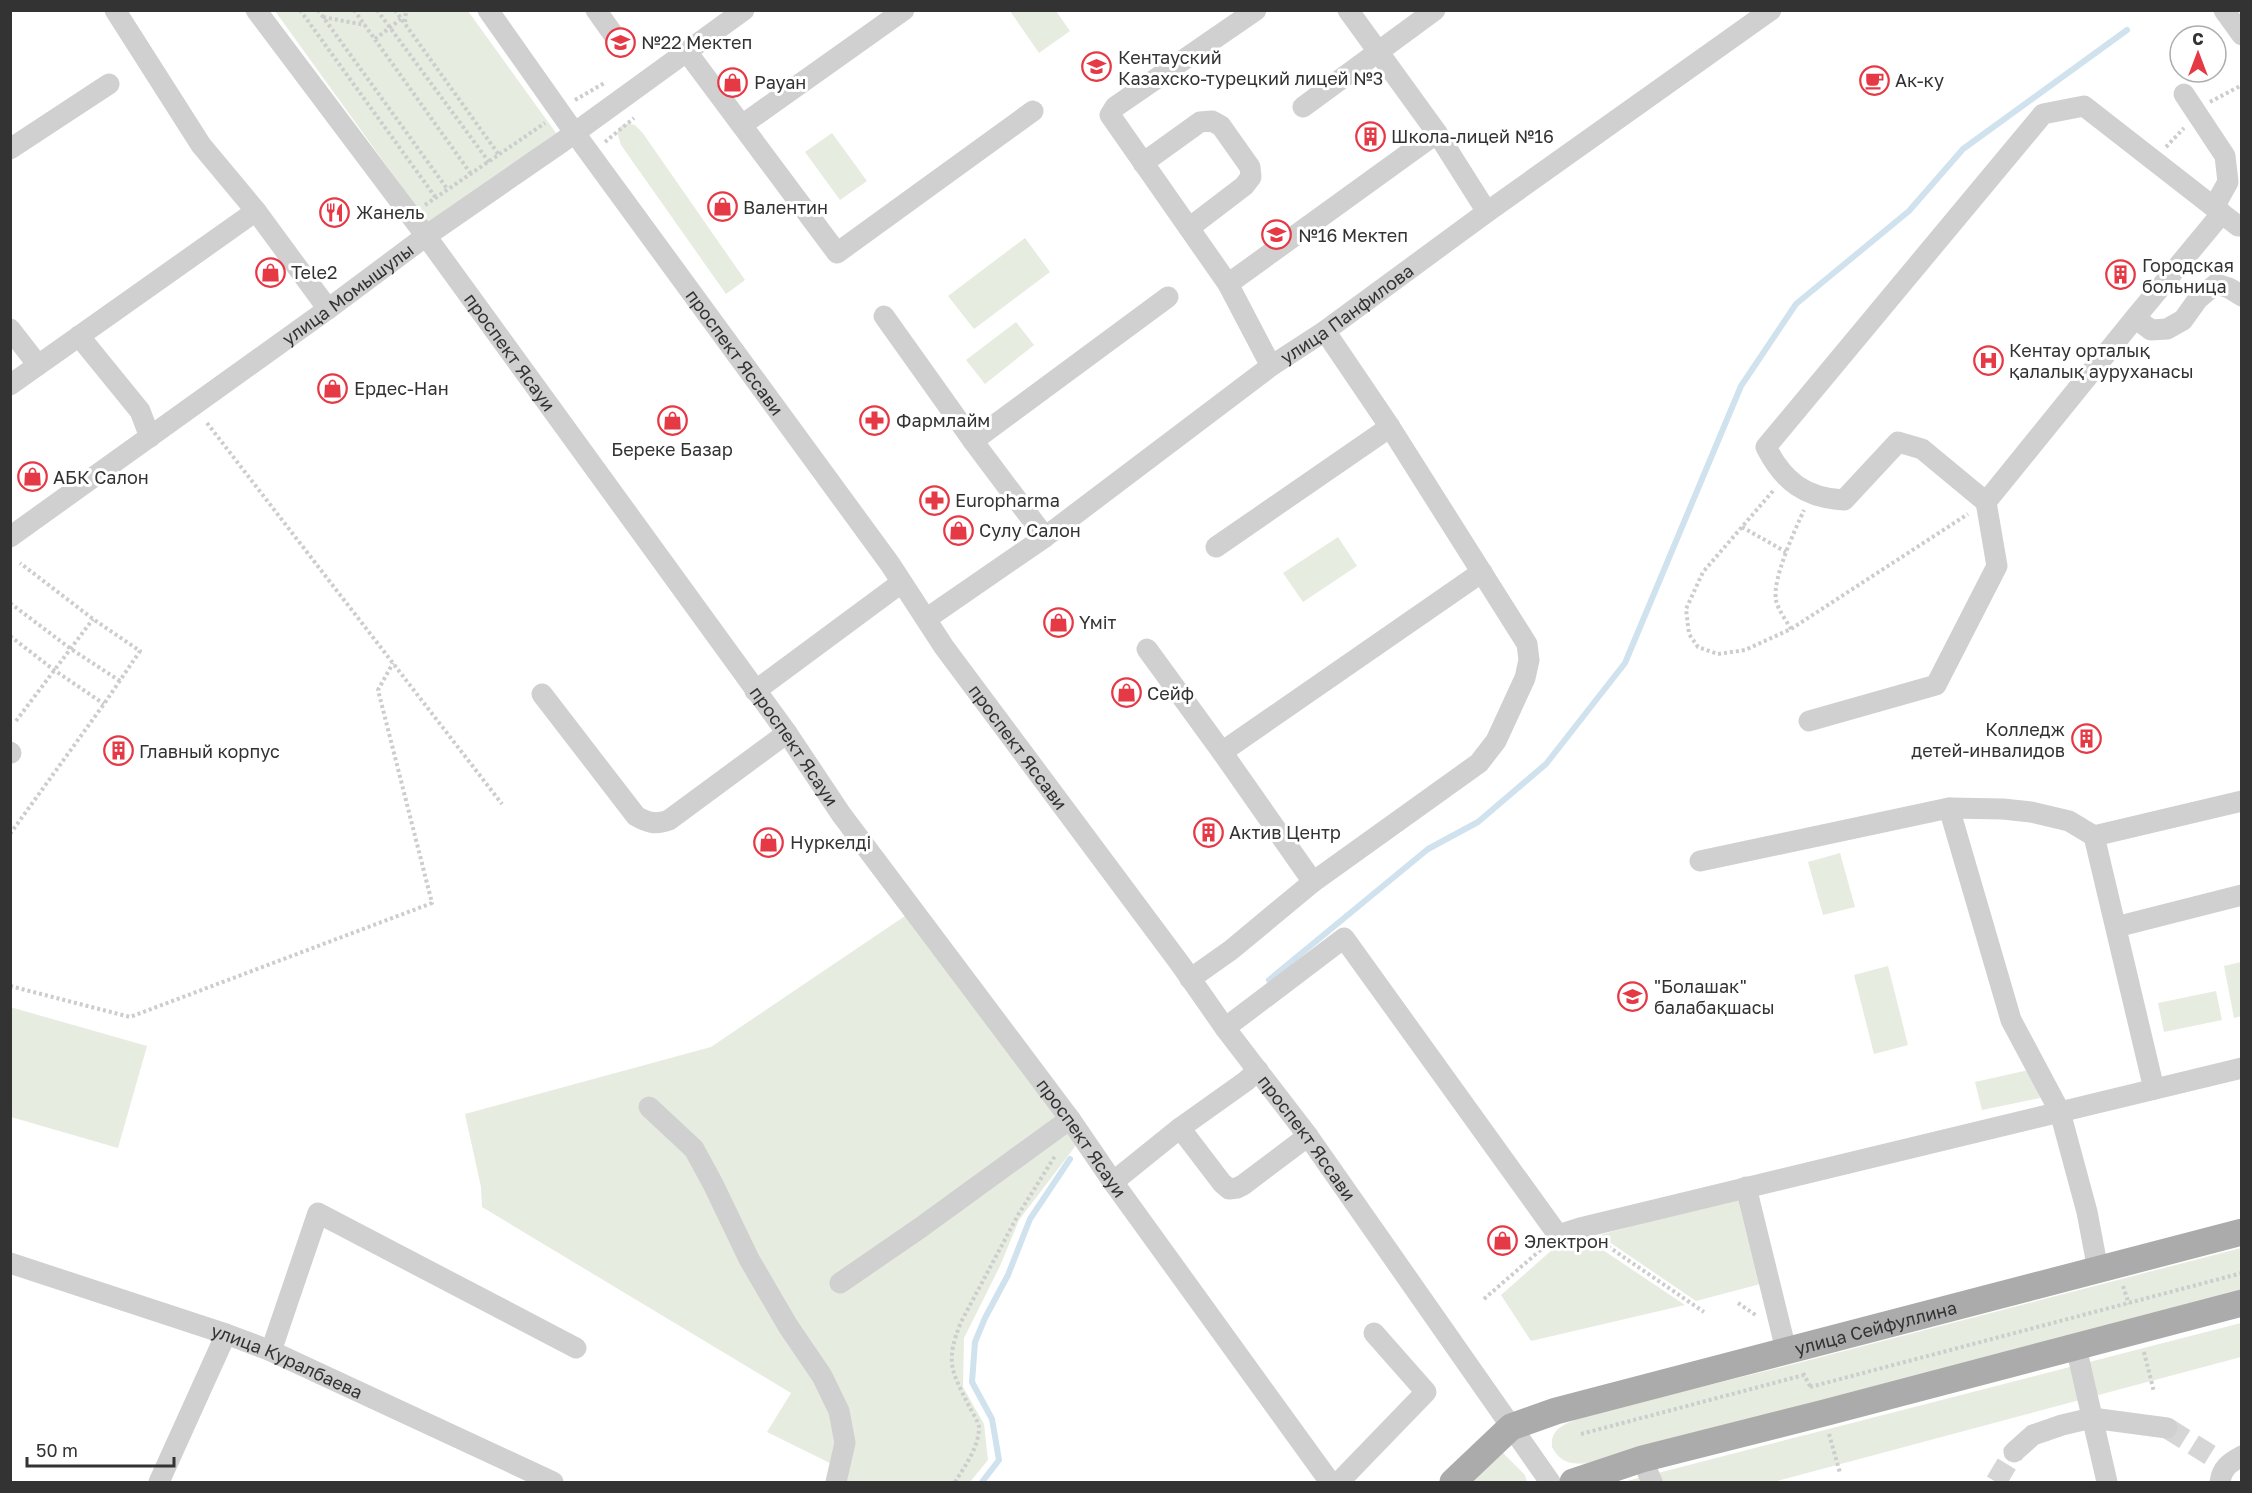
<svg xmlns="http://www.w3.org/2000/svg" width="2252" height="1493" viewBox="0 0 2252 1493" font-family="'Golos Text',sans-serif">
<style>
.green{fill:#e6ecdf}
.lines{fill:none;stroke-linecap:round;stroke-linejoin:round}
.stream{stroke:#cfe2ee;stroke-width:6}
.minor-tunnel{stroke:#d6d6d6;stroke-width:21;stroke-dasharray:21 10;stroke-linecap:butt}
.path{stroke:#cdcdcd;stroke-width:4;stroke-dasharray:3 3;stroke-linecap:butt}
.minor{stroke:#d0d0d0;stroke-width:21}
.major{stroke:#ababab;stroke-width:27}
.labels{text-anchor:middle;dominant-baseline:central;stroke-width:6;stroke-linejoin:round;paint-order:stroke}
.poi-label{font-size:18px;fill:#333;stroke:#fff;text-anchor:start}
.street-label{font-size:18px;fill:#333;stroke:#fff}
</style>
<rect width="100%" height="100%" fill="#fff"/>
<!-- green -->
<path class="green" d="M275,11H468L556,133L430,226Z
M1010,11H1056L1070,31L1039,53Z
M628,123L635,125L642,132L745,280L726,294L621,145L617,132L621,126Z
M832,133L867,181L840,200L805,152Z
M1025,238L1050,272L974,329L948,296Z
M1016,322L1034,345L985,384L966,360Z
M1338,537L1357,566L1303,602L1283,573Z
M1840,853L1855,907L1823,915L1808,862Z
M908,914L1077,1144L1019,1220L1000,1266L964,1338L963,1387L984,1424L988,1460L970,1482H836L842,1469L767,1432L791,1393L482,1207L481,1187L465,1114L711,1047Z
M2241,962V1016L2234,1018L2224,966Z
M1888,966L1908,1045L1874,1054L1854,975Z
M2216,991L2222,1020L2164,1032L2158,1003Z
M10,1007L147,1046L118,1148L11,1117Z
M2033,1069L2040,1098L1982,1110L1975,1082Z
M1741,1197L1764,1283L1696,1301L1599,1235Z
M1582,1236L1685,1305L1531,1341L1501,1295L1561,1242Z
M2241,1248V1293L1587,1463C1570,1465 1560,1462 1552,1447C1550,1426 1569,1423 1585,1416L1798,1363Z
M2241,1323V1357L1773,1482H1623Z
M1500,1450L1525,1475L1527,1482H1467Z"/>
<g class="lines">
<!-- stream -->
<path class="stream" d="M1269,980L1428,849L1478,822L1546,764L1625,663L1741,386L1796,304L1909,211L1963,149L2127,30
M982,1482L999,1460L992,1419L972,1382L975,1342L985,1318L1008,1275L1030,1219L1070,1159"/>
<!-- minor-tunnel -->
<path class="minor-tunnel" d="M2167,1428L2210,1455
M1996,1482L2014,1452"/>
<!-- path -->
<path class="path" d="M300,10L436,198
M318,10L448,190
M354,10L471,174
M377,10L489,162
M395,10L499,155
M323,17L365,25
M405,22L406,10
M375,39L401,19
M575,100L606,82
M2210,102L2242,85
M605,142L634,118
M2166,147L2184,128
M425,205L545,123
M207,423L502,804
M1773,491L1703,572L1686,609L1689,634L1698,647L1718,654L1745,650L1791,629L1968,514
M1742,527L1786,552
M10,603L71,649L120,681
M1791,629C1786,620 1778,610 1776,600C1772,579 1795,530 1804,510
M10,636L54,670L104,704
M16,721L93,619
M10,834L104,704L140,651L93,619L20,563
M10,986L130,1017L432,903L378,690L393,663
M1603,1243L1704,1312
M2123,1286L2129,1304
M1484,1299L1544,1247
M1738,1303L1757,1316
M2144,1352L2154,1392
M1803,1373L1811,1388
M1810,1387L2242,1273
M1581,1434L1804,1375
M1829,1434L1840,1473
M955,1482C965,1466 979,1447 979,1427C978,1421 972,1412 969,1406C951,1370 945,1362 961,1322L1018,1215L1055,1156"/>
<!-- minor -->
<g class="minor">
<path d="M115,10L201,145L256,211L328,309"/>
<path id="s1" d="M256,10L426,236L787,733L841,814L1070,1119L1113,1182L1330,1482"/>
<path id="s2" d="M488,10L574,132L890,564L944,647L1181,965L1225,1028L1308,1136L1550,1482"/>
<path d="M596,10L618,41"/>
<path d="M1256,10L1115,107L1110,115L1228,284L1271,366"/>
<path d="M1348,10L1437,133L1487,212"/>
<path d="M2224,10L2242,35"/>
<path d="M687,52L837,253L1033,111"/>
<path d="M2184,94L2225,156L2228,182L2214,207"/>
<path d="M1303,107L1435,10"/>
<path d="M742,125L904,10"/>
<path d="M10,149L109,84"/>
<path d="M1143,163L1200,122L1212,121L1221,126L1250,167L1251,177L1244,186L1189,228"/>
<path d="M2222,213L2135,318L1986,502L1922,449L1898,442L1844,500C1805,498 1783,481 1766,447L2043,114L2084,106L2238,226H2242"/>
<path d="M1228,284L1437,133"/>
<path d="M884,316L973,441L1045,537"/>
<path d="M2135,318L2151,330L2167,329L2183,320L2198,299L2216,284L2229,288L2242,296"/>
<path d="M10,329L38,365"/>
<path d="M79,336L140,411L150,437"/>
<path d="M10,385L256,211"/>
<path d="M973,441L1168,297"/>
<path id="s3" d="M10,537L328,309L426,236L562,142L744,10"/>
<path d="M1216,547L1390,427"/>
<path id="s4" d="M926,619L1045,537L1271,366L1325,331L1487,212L1771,10"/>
<path d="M1147,649L1222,752L1313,882"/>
<path d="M755,691L901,583"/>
<path d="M542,694L636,816C648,823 656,825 669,820L787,733"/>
<path d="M1809,721L1936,685L1997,566L1986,502"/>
<path d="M10,752L11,753"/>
<path d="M1222,752L1482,572"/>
<path d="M1949,808L2011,1020L2060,1112L2087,1212L2098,1270"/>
<path d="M2094,836L2154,1089"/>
<path d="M1700,861L1949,808L2003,809L2031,812L2069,821L2094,836L2242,801"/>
<path d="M2116,927L2242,895"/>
<path d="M1190,979L1231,950L1313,882L1479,763L1496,741L1525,678L1529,660L1527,644L1390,427L1325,331"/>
<path d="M1225,1028L1344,938L1558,1235L1580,1228L2242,1068"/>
<path d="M649,1107L694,1149L713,1184L749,1259L788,1326L822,1376L839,1411L845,1443L836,1482"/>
<path d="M1180,1128L1222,1183L1229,1189L1237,1188L1243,1185L1308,1136"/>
<path d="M1113,1182L1180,1128L1246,1081L1258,1070"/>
<path d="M1746,1187L1786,1350"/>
<path id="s5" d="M10,1263L226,1334L271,1351L553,1482"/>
<path d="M840,1283L920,1228L1070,1119"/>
<path d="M2076,1347L2107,1482"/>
<path d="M271,1351L318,1213L576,1348"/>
<path d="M2014,1452L2033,1435L2062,1425L2092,1418L2167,1428"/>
<path d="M1642,1459L1652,1482"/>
<path d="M159,1482L226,1334"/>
<path d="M1339,1482L1426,1392L1374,1333"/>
<path d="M2220,1482C2222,1468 2229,1463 2242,1456"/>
</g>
<!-- major -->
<g class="major">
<path id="s6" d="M1453,1482L1511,1427L1556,1411L2242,1232"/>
<path d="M1573,1482L1642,1459L1824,1413L2242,1303"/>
</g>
</g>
<!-- icons -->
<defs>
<symbol id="school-ring" viewBox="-11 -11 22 22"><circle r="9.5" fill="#fff" stroke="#e63946" stroke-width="1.5"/><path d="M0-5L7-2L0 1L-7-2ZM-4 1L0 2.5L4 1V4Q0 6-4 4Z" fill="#e63946"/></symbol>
<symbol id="cafe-ring" viewBox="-11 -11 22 22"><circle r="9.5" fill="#fff" stroke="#e63946" stroke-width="1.5"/><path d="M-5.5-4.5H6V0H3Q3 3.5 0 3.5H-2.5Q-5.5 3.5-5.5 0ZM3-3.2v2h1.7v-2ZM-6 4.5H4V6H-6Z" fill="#e63946"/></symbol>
<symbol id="shop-ring" viewBox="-11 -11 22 22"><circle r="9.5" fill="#fff" stroke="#e63946" stroke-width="1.5"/><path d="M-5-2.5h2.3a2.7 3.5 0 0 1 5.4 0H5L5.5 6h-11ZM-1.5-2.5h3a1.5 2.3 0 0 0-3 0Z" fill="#e63946"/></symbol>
<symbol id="building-ring" viewBox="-11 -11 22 22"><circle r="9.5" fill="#fff" stroke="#e63946" stroke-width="1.5"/><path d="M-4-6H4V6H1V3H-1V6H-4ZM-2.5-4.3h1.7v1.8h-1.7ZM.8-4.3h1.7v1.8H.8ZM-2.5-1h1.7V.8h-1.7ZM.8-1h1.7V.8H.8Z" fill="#e63946"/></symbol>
<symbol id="restaurant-ring" viewBox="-11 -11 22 22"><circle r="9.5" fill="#fff" stroke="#e63946" stroke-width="1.5"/><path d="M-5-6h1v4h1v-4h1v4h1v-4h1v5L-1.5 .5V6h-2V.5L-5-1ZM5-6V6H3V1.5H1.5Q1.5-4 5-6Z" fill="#e63946"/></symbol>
<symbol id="hospital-ring" viewBox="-11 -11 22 22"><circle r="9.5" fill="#fff" stroke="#e63946" stroke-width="1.5"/><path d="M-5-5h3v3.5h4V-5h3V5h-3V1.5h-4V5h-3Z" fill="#e63946"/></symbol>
<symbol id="pharmacy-ring" viewBox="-11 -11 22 22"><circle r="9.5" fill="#fff" stroke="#e63946" stroke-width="1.5"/><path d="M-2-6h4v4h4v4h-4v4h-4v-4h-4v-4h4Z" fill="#e63946"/></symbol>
</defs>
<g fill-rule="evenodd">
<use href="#school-ring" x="604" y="26" width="33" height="33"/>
<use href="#school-ring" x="1080" y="50" width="33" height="33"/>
<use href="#cafe-ring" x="1858" y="64" width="33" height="33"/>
<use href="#shop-ring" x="716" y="66" width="33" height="33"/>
<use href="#building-ring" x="1354" y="120" width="33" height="33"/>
<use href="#shop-ring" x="706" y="190" width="33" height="33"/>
<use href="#restaurant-ring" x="318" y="196" width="33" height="33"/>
<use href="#school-ring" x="1260" y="218" width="33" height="33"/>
<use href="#shop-ring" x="254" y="256" width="33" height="33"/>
<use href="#building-ring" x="2104" y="258" width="33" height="33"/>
<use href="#hospital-ring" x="1972" y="344" width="33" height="33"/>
<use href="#shop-ring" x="316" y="372" width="33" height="33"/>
<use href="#shop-ring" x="656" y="404" width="33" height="33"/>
<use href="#pharmacy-ring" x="858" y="404" width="33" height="33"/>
<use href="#shop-ring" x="16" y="460" width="33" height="33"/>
<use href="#pharmacy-ring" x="918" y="484" width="33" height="33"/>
<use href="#shop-ring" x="942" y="514" width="33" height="33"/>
<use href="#shop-ring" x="1042" y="606" width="33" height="33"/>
<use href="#shop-ring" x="1110" y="676" width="33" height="33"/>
<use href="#building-ring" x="2070" y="722" width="33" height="33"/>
<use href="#building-ring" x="102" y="734" width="33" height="33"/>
<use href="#building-ring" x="1192" y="816" width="33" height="33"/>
<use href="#shop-ring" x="752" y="826" width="33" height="33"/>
<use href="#school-ring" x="1616" y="980" width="33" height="33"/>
<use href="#shop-ring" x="1486" y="1224" width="33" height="33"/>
</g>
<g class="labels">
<!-- poi labels -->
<g class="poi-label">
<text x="641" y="42">№22 Мектеп</text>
<text x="1118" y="57">Кентауский<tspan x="1118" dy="21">Казахско-турецкий лицей №3</tspan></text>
<text x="1895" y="80">Ак-ку</text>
<text x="754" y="82">Рауан</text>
<text x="1391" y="136">Школа-лицей №16</text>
<text x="743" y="207">Валентин</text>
<text x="356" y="212">Жанель</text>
<text x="1298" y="235">№16 Мектеп</text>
<text x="2142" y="265">Городская<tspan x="2142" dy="21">больница</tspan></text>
<text x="291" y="272">Tele2</text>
<text x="2009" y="350">Кентау орталық<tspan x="2009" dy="21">қалалық ауруханасы</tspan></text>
<text x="354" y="388">Ердес-Нан</text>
<text x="896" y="420">Фармлайм</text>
<text x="672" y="449" text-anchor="middle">Береке Базар</text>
<text x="53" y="477">АБК Салон</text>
<text x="955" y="500">Europharma</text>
<text x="979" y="530">Сулу Салон</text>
<text x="1079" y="622">Үміт</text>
<text x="1147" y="693">Сейф</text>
<text x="2065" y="729" text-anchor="end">Колледж<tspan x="2065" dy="21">детей-инвалидов</tspan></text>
<text x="139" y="751">Главный корпус</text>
<text x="1229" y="832">Актив Центр</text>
<text x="790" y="842">Нуркелді</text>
<text x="1654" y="986">"Болашак"<tspan x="1654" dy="21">балабақшасы</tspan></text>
<text x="1524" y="1241">Электрон</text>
</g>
<!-- street labels -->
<g class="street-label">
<text stroke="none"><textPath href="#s3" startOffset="416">улица Момышулы</textPath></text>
<text stroke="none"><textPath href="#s4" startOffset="520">улица Панфилова</textPath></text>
<text stroke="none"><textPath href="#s2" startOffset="422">проспект Яссави</textPath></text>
<text stroke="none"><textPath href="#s1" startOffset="426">проспект Ясауи</textPath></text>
<text stroke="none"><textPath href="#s1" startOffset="912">проспект Ясауи</textPath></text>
<text stroke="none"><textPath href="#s2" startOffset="908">проспект Яссави</textPath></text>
<text stroke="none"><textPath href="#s1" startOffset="1398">проспект Ясауи</textPath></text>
<text stroke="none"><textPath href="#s2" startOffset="1394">проспект Яссави</textPath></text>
<text stroke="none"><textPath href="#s6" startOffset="458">улица Сейфуллина</textPath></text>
<text stroke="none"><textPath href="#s5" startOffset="294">улица Куралбаева</textPath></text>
</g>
</g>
<!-- border -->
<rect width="2252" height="1493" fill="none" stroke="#333333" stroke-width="24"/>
<!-- north arrow -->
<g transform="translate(2198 54)"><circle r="28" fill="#ffffff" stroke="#adadad" stroke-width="1.5"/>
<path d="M0-4.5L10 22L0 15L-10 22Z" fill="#e63946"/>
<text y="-9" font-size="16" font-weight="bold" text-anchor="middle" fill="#333333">С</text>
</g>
<!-- scale -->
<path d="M27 1457v9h147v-9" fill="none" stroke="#333333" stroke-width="3"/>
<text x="36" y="1457" font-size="18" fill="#333333" stroke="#ffffff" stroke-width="4.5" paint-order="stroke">50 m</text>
</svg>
